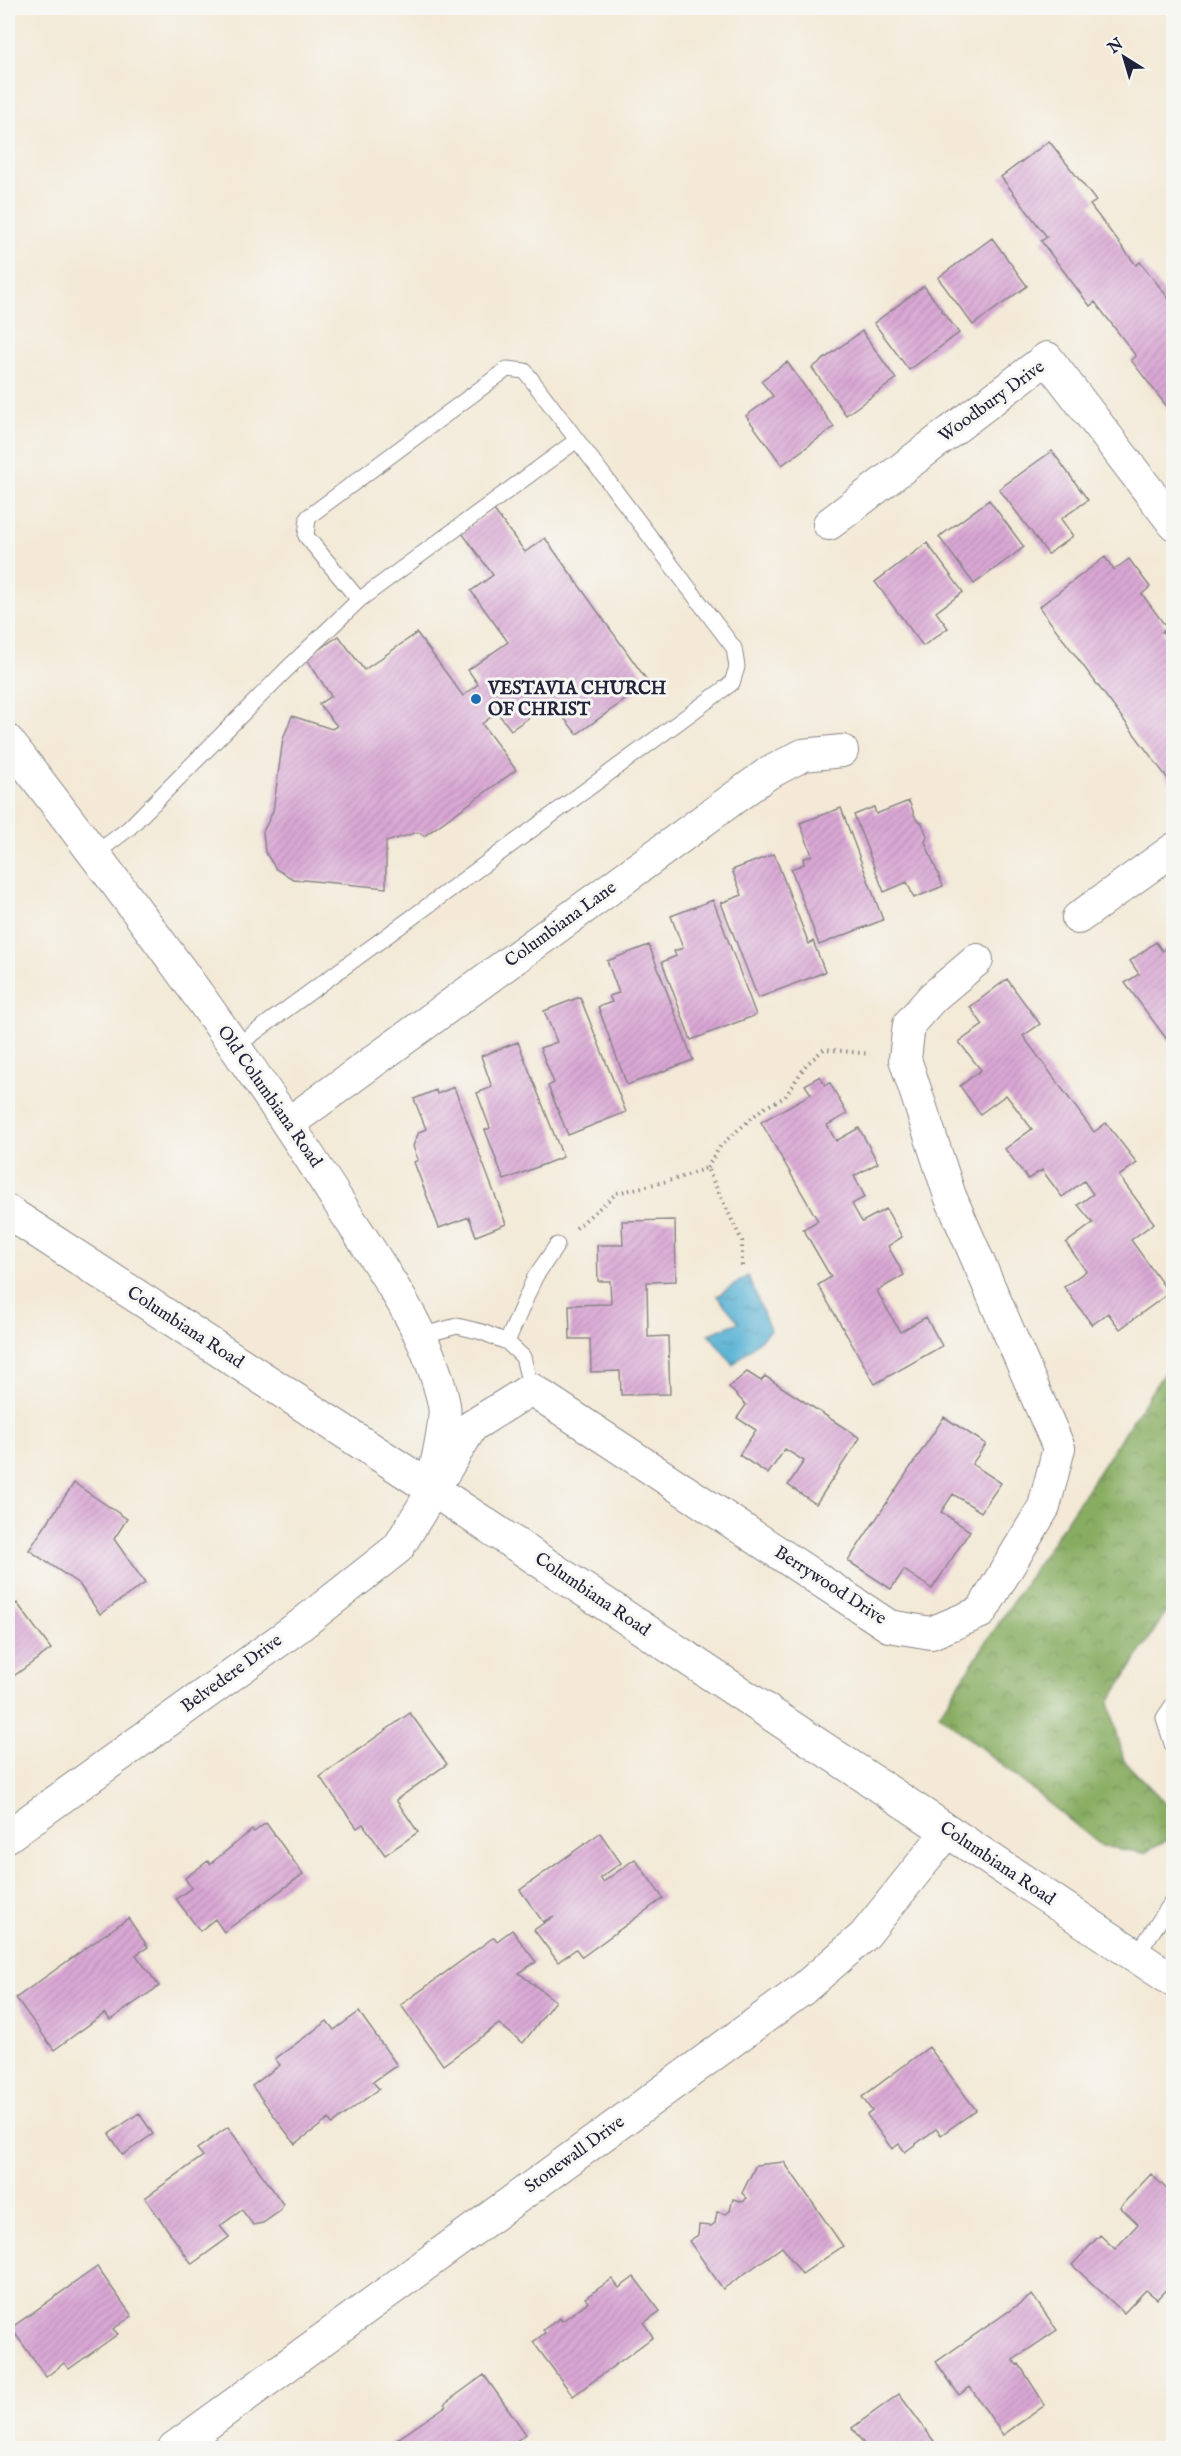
<svg xmlns="http://www.w3.org/2000/svg" width="1181" height="2456" viewBox="0 0 1181 2456" font-family="'IM FELL English',serif">
<style>
.forest{fill:url(#forest-crowns);stroke:#55684e;stroke-width:1.5}
.water{fill:url(#water-ripples);stroke:#3b6a87;stroke-width:1.5}
.building{fill:url(#building-hatch)}
.lines{fill:none;stroke-linecap:round;stroke-linejoin:round}
.lane-casing{stroke:#8a8688;stroke-width:17}
.street-casing{stroke:#8a8688;stroke-width:34}
.secondary-casing{stroke:#8a8688;stroke-width:35}
.path{stroke:#8a8688;stroke-width:4;stroke-dasharray:1.5 4.5;stroke-linecap:butt}
.lane{stroke:#fff;stroke-width:15}
.street{stroke:#fff;stroke-width:32}
.secondary{stroke:#fff;stroke-width:33}
.poi-dot{fill:#1f6fb2;stroke:#f6f6f2;stroke-width:2}
.labels{text-anchor:middle;dominant-baseline:central;stroke-width:6;stroke-linejoin:round;paint-order:stroke}
.street-label{font-size:18px;fill:#22223b;stroke:#f6f6f2}
.poi-label{font-size:18px;font-weight:bold;fill:#22223b;stroke:#f6f6f2;text-anchor:start}
</style>
<defs>
<pattern id="forest-crowns" width="20" height="18" patternUnits="userSpaceOnUse" patternTransform="scale(1.5)"><rect width="20" height="18" fill="#88ad62"/><path d="M2 6a3 3 0 1 1 6 0M12 15a3 3 0 1 1 6 0" fill="none" stroke="#6f8c52"/></pattern>
<pattern id="water-ripples" width="26" height="14" patternUnits="userSpaceOnUse" patternTransform="scale(1.5)"><rect width="26" height="14" fill="#54b1d3"/><path d="M2 4q2-2 4 0t4 0M15 11q2-2 4 0t4 0" fill="none" stroke="#4590ac"/></pattern>
<pattern id="building-hatch" width="6" height="6" patternUnits="userSpaceOnUse" patternTransform="scale(1.5)"><rect width="6" height="6" fill="#d9a7d4"/><path d="M-1 1l2-2M0 6l6-6M5 7l2-2" fill="none" stroke="#ba8fb7"/></pattern>
</defs>
<rect width="100%" height="100%" fill="#f6f6f2"/>
<filter id="ink" filterUnits="userSpaceOnUse"><feTurbulence type="fractalNoise" baseFrequency=".0167" numOctaves="2"/><feDisplacementMap in="SourceGraphic" scale="12" xChannelSelector="R" yChannelSelector="G"/><feConvolveMatrix kernelMatrix="1 2 1 2 8 2 1 2 1" color-interpolation-filters="sRGB"/></filter>
<filter id="wash" filterUnits="userSpaceOnUse"><feTurbulence type="fractalNoise" baseFrequency=".008" numOctaves="4" result="noise"/><feDisplacementMap in="SourceGraphic" scale="24" xChannelSelector="R" yChannelSelector="G"/><feGaussianBlur stdDeviation="1.35" result="paint"/><feColorMatrix in="noise" values="0 0 0 0 0 0 0 0 0 0 0 0 0 0 0 0 0 1.4 0 .05"/><feComposite in="paint" operator="in"/></filter>
<g filter="url(#wash)">
<rect width="100%" height="100%" fill="#f3e9d6"/>
<!-- forest -->
<path class="forest" d="M1173,1359V1601L1109,1702L1124,1761L1173,1811V1837L1144,1853L1102,1846L939,1714Z"/>
<!-- water -->
<path class="water" d="M748,1276L770,1330L733,1365L709,1334L739,1322L717,1296Z"/>
<g id="blocks">
<!-- building -->
<path class="building" d="M1049,141L1096,201L1090,205L1136,265L1140,262L1174,305V416L1131,360L1136,356L1095,302L1090,306L1041,241L1047,237L1001,177Z
M992,238L1027,286L973,325L938,278Z
M924,286L959,333L909,370L874,323Z
M862,331L896,379L846,415L812,368Z
M787,362L834,427L782,465L746,416L773,396L761,381Z
M1052,451L1088,500L1061,519L1073,536L1048,554L999,489Z
M989,500L1024,547L974,584L939,537Z
M494,510L525,552L545,538L649,683L577,734L551,702L511,730L497,712L482,724L516,770L424,836L418,832L386,842V888L293,879L276,869L265,852L263,832L273,811L283,739L292,716L332,729L337,726L319,704L331,696L306,658L339,636L364,670L417,633L463,696L478,684L468,670L508,642L471,591L493,575L462,533Z
M927,543L963,592L936,612L948,628L923,646L875,582Z
M1105,557L1114,570L1129,559L1150,587L1142,594L1167,628L1162,632L1171,643L1174,641V787L1039,607Z
M909,801L916,819L922,823L927,836L925,842L943,886L914,898L907,882L884,892L854,815L874,807L876,814Z
M841,808L883,920L819,945L791,869L804,864L803,859L812,855L800,823Z
M774,854L809,944L813,941L825,972L758,998L721,903L742,895L732,870Z
M713,900L756,1015L691,1040L662,962L676,956L674,951L683,948L671,916Z
M1156,942L1162,951L1174,942V1049L1125,983L1139,974L1130,961Z
M649,945L693,1060L627,1085L598,1007L612,1002L609,996L619,993L607,961Z
M1007,979L1040,1024L1023,1036L1094,1132L1106,1123L1137,1163L1119,1176L1154,1223L1131,1240L1169,1293L1120,1329L1108,1313L1092,1325L1064,1287L1086,1271L1066,1243L1093,1223L1078,1205L1093,1194L1084,1181L1062,1197L1042,1170L1028,1179L1005,1149L1032,1129L1006,1095L980,1114L960,1086L981,1070L959,1042L983,1025L970,1007Z
M580,997L626,1112L568,1135L548,1086L554,1083L540,1048L557,1042L544,1011Z
M518,1042L563,1157L504,1180L485,1130L490,1128L477,1093L492,1087L481,1056Z
M820,1076L825,1085L830,1083L847,1114L827,1125L836,1141L859,1128L878,1163L854,1176L865,1197L852,1204L862,1222L886,1209L902,1237L888,1246L904,1275L877,1291L900,1332L926,1317L942,1346L875,1384L818,1285L831,1277L803,1229L818,1221L761,1122L811,1094L805,1085Z
M454,1087L506,1224L476,1236L469,1217L439,1228L414,1162L418,1160L413,1146L419,1132L426,1129L414,1099L436,1090L437,1094Z
M675,1220L676,1281L647,1282L648,1337L668,1336L670,1394L621,1395L620,1371L591,1372L590,1339H570L569,1305L611,1304L610,1281H598L597,1245H623L622,1221Z
M747,1372L761,1381L765,1376L860,1438L816,1504L788,1485L804,1461L785,1449L768,1474L739,1455L756,1430L737,1418L746,1405L729,1387Z
M944,1417L986,1444L972,1464L1001,1483L981,1512L953,1494L941,1512L970,1531L932,1589L904,1570L891,1589L848,1561Z
M74,1483L127,1519L114,1539L145,1583L100,1614L79,1584L29,1550Z
M17,1603L51,1649L8,1680V1610Z
M410,1713L447,1764L396,1800L418,1832L385,1855L363,1824L357,1828L320,1777Z
M266,1823L303,1874L224,1932L215,1919L200,1931L176,1899L191,1888L185,1878L208,1861L210,1864L252,1830L254,1832Z
M600,1833L621,1863L600,1878L603,1882L635,1859L663,1898L582,1957L576,1949L558,1962L534,1930L554,1916L543,1922L520,1890Z
M128,1918L148,1947L136,1955L159,1986L110,2020L105,2013L54,2050L16,1998Z
M512,1930L536,1962L519,1973L555,2001L523,2043L499,2024L443,2065L401,2005L494,1937L497,1941Z
M359,2012L397,2065L373,2082L379,2089L332,2124L329,2119L295,2144L252,2086L280,2065L275,2059L327,2021L334,2030Z
M929,2047L976,2110L941,2135L936,2129L905,2152L899,2144L892,2149L867,2115L872,2111L862,2097Z
M139,2113L153,2134L123,2155L109,2134Z
M228,2127L283,2204L280,2211L263,2223L253,2225L242,2210L220,2226L229,2237L192,2264L145,2198L203,2156L197,2149Z
M784,2162L843,2246L802,2274L782,2247L723,2289L689,2241L698,2235L699,2225L711,2226L715,2223L717,2212L726,2214L730,2211L733,2199L743,2202L747,2198L742,2193L756,2165Z
M1151,2174L1174,2196V2281L1157,2299L1146,2290L1124,2313L1072,2265L1100,2235L1115,2249L1138,2224L1120,2207Z
M97,2267L132,2316L113,2329L118,2334L69,2369L64,2363L46,2377L11,2328Z
M634,2277L660,2311L644,2323L653,2337L573,2396L533,2342L545,2333L543,2330L560,2318L562,2321L588,2302L585,2298L612,2279L619,2288Z
M1032,2295L1057,2330L1013,2360L1017,2365L1019,2364L1045,2405L1003,2435L970,2387L959,2395L936,2362Z
M484,2375L526,2434L506,2448H392L389,2445L446,2406L444,2404Z
M899,2394L939,2448H867L852,2428Z"/>
</g>
</g>
<g filter="url(#ink)">
<use href="#blocks" fill-opacity="0" stroke="#8a8688" stroke-width="1.5"/>
<g class="lines">
<defs>
<path id="lane" d="M359,600L306,536L308,517L507,369L525,371L577,440
M95,854L128,829L286,670L359,600L577,440L734,648L737,667L732,683L235,1047
M420,1336L457,1326L482,1332L507,1342L523,1357L531,1389
M507,1342L535,1277L557,1245
M1174,1703L1164,1718L1174,1750
M1136,1956L1174,1899"/>
<path id="street" d="M829,524L1047,358L1174,524
M8,741C125,893 241,1047 343,1209C383,1271 429,1332 444,1405C447,1420 437,1460 434,1477
M1078,918L1174,849
M289,1123L767,774L803,755L842,751
M8,1836L298,1627L398,1548L472,1426L531,1389L889,1626L931,1633L981,1612L1044,1507L1059,1448L950,1196L905,1059L909,1024L933,997L977,960
M174,2448L803,1989L864,1936L948,1831"/>
<path id="secondary" d="M8,1212L432,1489L1174,1981"/>
</defs>
<!-- lane casing -->
<use href="#lane" class="lane-casing"/>
<!-- street casing -->
<use href="#street" class="street-casing"/>
<!-- secondary casing -->
<use href="#secondary" class="secondary-casing"/>
<!-- path -->
<path class="path" d="M707,1168L721,1145L762,1109L785,1097L806,1065L824,1049L870,1054
M576,1228L617,1193L676,1179L707,1168L742,1241V1267"/>
<!-- lane -->
<use href="#lane" class="lane"/>
<!-- street -->
<use href="#street" class="street"/>
<!-- secondary -->
<use href="#secondary" class="secondary"/>
</g>
</g>
<!-- markers -->
<circle class="poi-dot" cx="476" cy="699" r="6"/>
<g class="labels">
<!-- street labels -->
<g class="street-label">
<text transform="translate(992 402) rotate(-36)">Woodbury Drive</text>
<text transform="translate(561 925) rotate(-36)">Columbiana Lane</text>
<text transform="translate(269 1097) rotate(55)">Old Columbiana Road</text>
<text transform="translate(185 1328) rotate(33)">Columbiana Road</text>
<text transform="translate(830 1586) rotate(33)">Berrywood Drive</text>
<text transform="translate(592 1595) rotate(34)">Columbiana Road</text>
<text transform="translate(232 1674) rotate(-36)">Belvedere Drive</text>
<text transform="translate(997 1864) rotate(34)">Columbiana Road</text>
<text transform="translate(575 2155) rotate(-36)">Stonewall Drive</text>
</g>
<!-- poi labels -->
<g class="poi-label">
<text x="488" y="689">VESTAVIA CHURCH<tspan x="488" dy="21">OF CHRIST</tspan></text>
</g>
</g>
<!-- margin -->
<rect width="1181" height="2456" fill="none" stroke="#f6f6f2" stroke-width="30"/>
<!-- north arrow -->
<g transform="translate(1124 57) rotate(323)" stroke="#f6f6f2" stroke-width="4.5" paint-order="stroke">
<path d="M0-4.5L10 22L0 15L-10 22Z" fill="#22223b"/>
<text y="-9" font-size="16" font-weight="bold" text-anchor="middle" fill="#22223b">N</text>
</g>
</svg>
